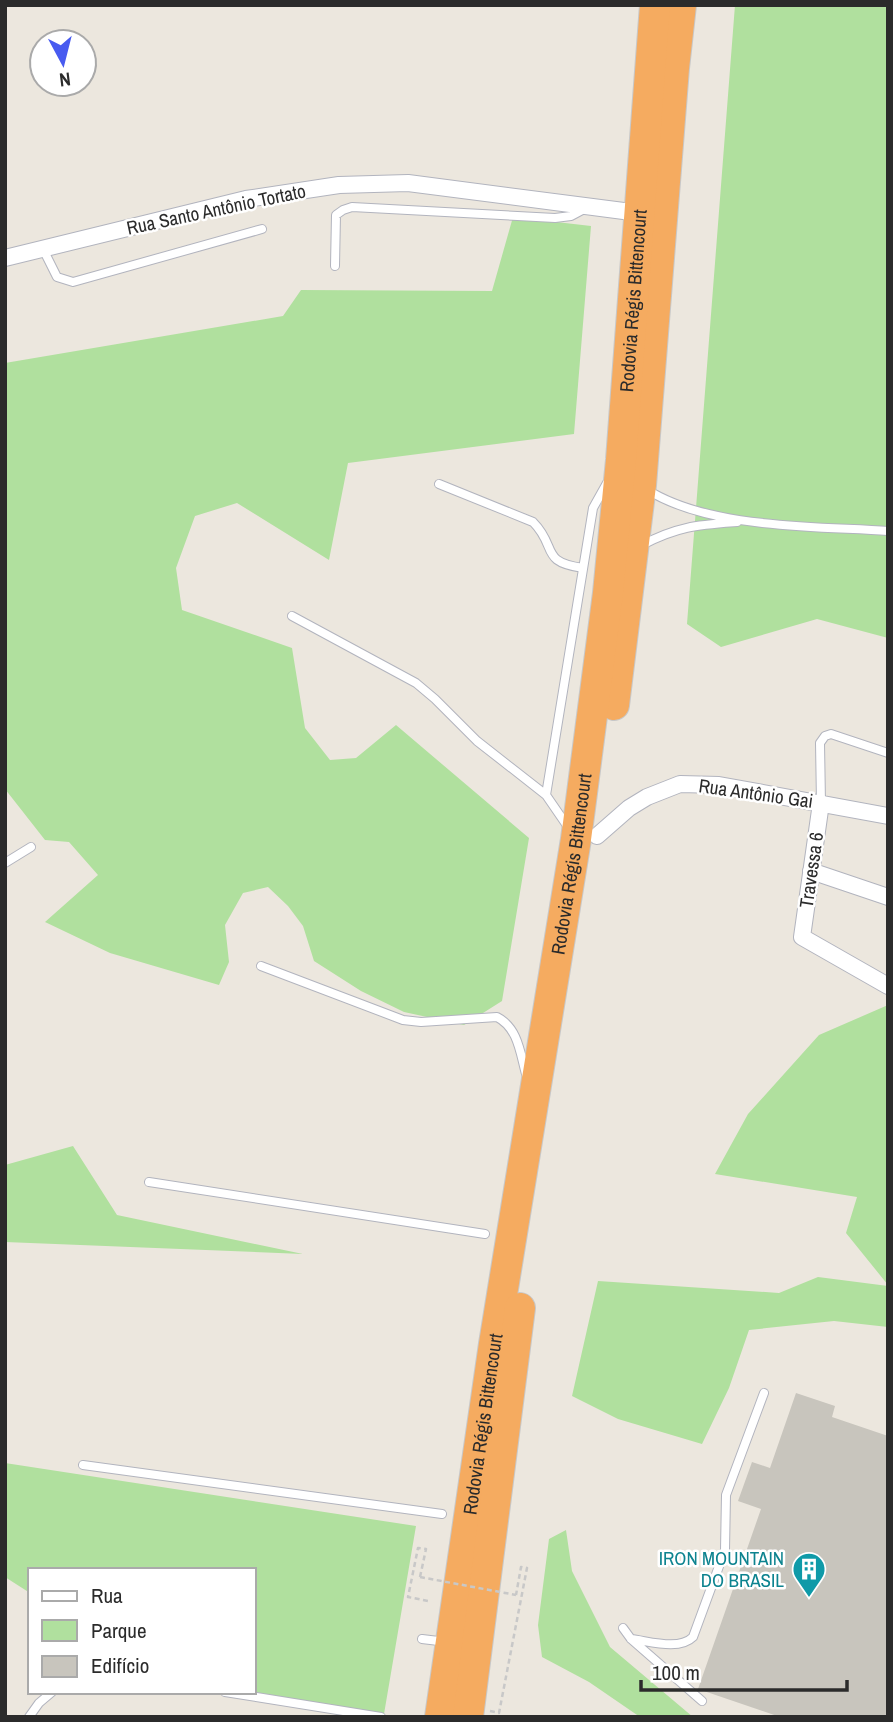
<svg xmlns="http://www.w3.org/2000/svg" width="893" height="1722" viewBox="0 0 893 1722" font-family="'Archivo Narrow',sans-serif">
<style>
.green{fill:#b0e09e}
.building{fill:#c8c5bd}
.lines{fill:none;stroke-linecap:round;stroke-linejoin:round}
.service-casing{stroke:#b2b4be;stroke-width:10}
.minor-casing{stroke:#b2b4be;stroke-width:18}
.motorway-casing{stroke:#c8c8c8;stroke-width:32}
.path{stroke:#c8c8c8;stroke-width:2.5;stroke-dasharray:5 3.5;stroke-linecap:butt}
.service{stroke:#fff;stroke-width:8}
.minor{stroke:#fff;stroke-width:16}
.motorway{stroke:#f5ab60;stroke-width:30}
.path-bridge{stroke:#c8c8c8;stroke-width:2.5;stroke-dasharray:5 3.5;stroke-linecap:butt}
.labels{text-anchor:middle;dominant-baseline:central;stroke-width:5;stroke-linejoin:round;paint-order:stroke}
.street-label{font-size:19px;fill:#2b2b2b;stroke:#fff}
.culture-label{font-size:19px;fill:#0d838f;stroke:#fff;text-anchor:end}
</style>
<rect width="100%" height="100%" fill="#ece7de"/>
<!-- green -->
<path class="green" d="M735,5H888V638L817,619L721,647L687,624Z
M513,217L591,226L574,434L348,463L329,560L237,503L195,516L176,568L182,610L292,648L305,728L330,760L356,758L396,725L529,838L502,1001L464,1025L404,1012L361,991L314,961L303,926L288,906L268,887L243,893L225,925L229,962L219,985L110,953L45,922L98,875L69,842L45,840L5,789V363L283,316L301,290L492,291Z
M888,1005V1285L846,1233L857,1197L715,1174L748,1114L819,1035Z
M73,1146L117,1215L303,1254L5,1242V1165Z
M818,1277L888,1286V1327L834,1321L749,1330L729,1388L702,1444L618,1419L572,1396L598,1281L779,1293Z
M5,1463L416,1526L384,1714L254,1692V1570H30V1593L5,1577Z
M566,1530L572,1571L610,1647L693,1717H640L589,1682L542,1657L538,1625L549,1539Z"/>
<!-- building -->
<path class="building" d="M796,1393L835,1406L832,1417L888,1436V1717H780L698,1689L761,1509L738,1501L752,1462L770,1468Z"/>
<g class="lines">
<defs>
<path id="service" d="M43,249L57,277L73,282L262,229
M335,266L336,215L343,210L352,207L555,218L571,216L586,208
M439,484L533,522C558,547 539,562 583,568
M646,489C708,529 815,526 888,531
M642,545C678,526 698,525 737,522
M292,616L416,683L435,699L477,741L546,795
M821,803L820,743L825,736L831,734L888,753
M568,827L546,795L593,508L607,483
M5,863L31,847
M261,966L403,1020L421,1022L497,1017C518,1028 520,1052 526,1074
M149,1182L485,1234
M83,1465L442,1514
M623,1628L631,1639L702,1701
M422,1639L447,1642
M631,1639C649,1641 679,1651 693,1637L725,1550L726,1495L764,1393
M225,1692L381,1717
M29,1717L39,1703L52,1692"/>
<path id="minor" d="M5,258L246,199L339,185L408,183L639,213
M821,803L802,937L888,986
M597,836L629,808L647,797L680,784L719,785L888,816
M811,871L888,897"/>
<g id="motorway">
<path d="M614,705L641,485L674,68L681,5"/>
<path id="s1" d="M440,1717L494,1344L576,839L608,593L621,460L655,5"/>
<path d="M468,1717L520,1308"/>
</g>
</defs>
<!-- service casing -->
<use href="#service" class="service-casing"/>
<!-- minor casing -->
<use href="#minor" class="minor-casing"/>
<!-- motorway casing -->
<use href="#motorway" class="motorway-casing"/>
<!-- path -->
<path class="path" d="M420,1577L426,1549L418,1548L408,1597L428,1601
M490,1711L499,1713L527,1568L521,1567L516,1595"/>
<!-- service -->
<use href="#service" class="service"/>
<!-- minor -->
<use href="#minor" class="minor"/>
<!-- motorway -->
<use href="#motorway" class="motorway"/>
<!-- path-bridge -->
<path class="path-bridge" d="M420,1577L516,1595"/>
</g>
<!-- icons -->
<defs>
<symbol id="building-pin" viewBox="-11 -11 22 30"><path d="M0 17L-7.5 6A9.5 9.5 0 1 1 7.5 6Z" fill="#0f9aa8" stroke="#fff"/><path d="M-4-6H4V6H1V3H-1V6H-4ZM-2.5-4.3h1.7v1.8h-1.7ZM.8-4.3h1.7v1.8H.8ZM-2.5-1h1.7V.8h-1.7ZM.8-1h1.7V.8H.8Z" fill="#fff"/></symbol>
</defs>
<g fill-rule="evenodd">
<use href="#building-pin" x="790" y="1550" width="38" height="52"/>
</g>
<g class="labels">
<!-- street labels -->
<g class="street-label">
<text transform="translate(216 209) rotate(-12)">Rua Santo Antônio Tortato</text>
<text stroke="none"><textPath href="#s1" startOffset="1430">Rodovia Régis Bittencourt</textPath></text>
<text transform="translate(756 793) rotate(8)">Rua Antônio Gai</text>
<text stroke="none"><textPath href="#s1" startOffset="863">Rodovia Régis Bittencourt</textPath></text>
<text transform="translate(811 870) rotate(-82)">Travessa 6</text>
<text stroke="none"><textPath href="#s1" startOffset="296">Rodovia Régis Bittencourt</textPath></text>
</g>
<!-- culture labels -->
<g class="culture-label">
<text x="784" y="1558">IRON MOUNTAIN<tspan x="784" dy="22">DO BRASIL</tspan></text>
</g>
</g>
<!-- border -->
<rect width="893" height="1722" fill="none" stroke="#2b2b2b" stroke-width="14"/>
<!-- legend -->
<rect x="28" y="1568" width="228" height="126" fill="#ffffff" stroke="#aaaaaa" stroke-width="2"/>
<rect x="42" y="1591" width="35" height="10" fill="#ffffff" stroke="#aaaaaa" stroke-width="2"/>
<text x="91" y="1603" font-size="21" fill="#2b2b2b">Rua</text>
<rect x="42" y="1620" width="35" height="21" fill="#b0e09e" stroke="#aaaaaa" stroke-width="2"/>
<text x="91" y="1638" font-size="21" fill="#2b2b2b">Parque</text>
<rect x="42" y="1656" width="35" height="21" fill="#c8c5bd" stroke="#aaaaaa" stroke-width="2"/>
<text x="91" y="1673" font-size="21" fill="#2b2b2b">Edifício</text>
<!-- north arrow -->
<g transform="translate(63 63) rotate(173)"><circle r="33" fill="#ffffff" stroke="#aaaaaa" stroke-width="2"/>
<path d="M0-5L12 26L0 18L-12 26Z" fill="#485bf0"/>
<text y="-10" font-size="19" font-weight="bold" text-anchor="middle" fill="#2b2b2b">N</text>
</g>
<!-- scale -->
<path d="M641 1680v10h206v-10" fill="none" stroke="#2b2b2b" stroke-width="3.5"/>
<text x="652" y="1680" font-size="21" fill="#2b2b2b" stroke="#ffffff" stroke-width="5" paint-order="stroke">100 m</text>
</svg>
